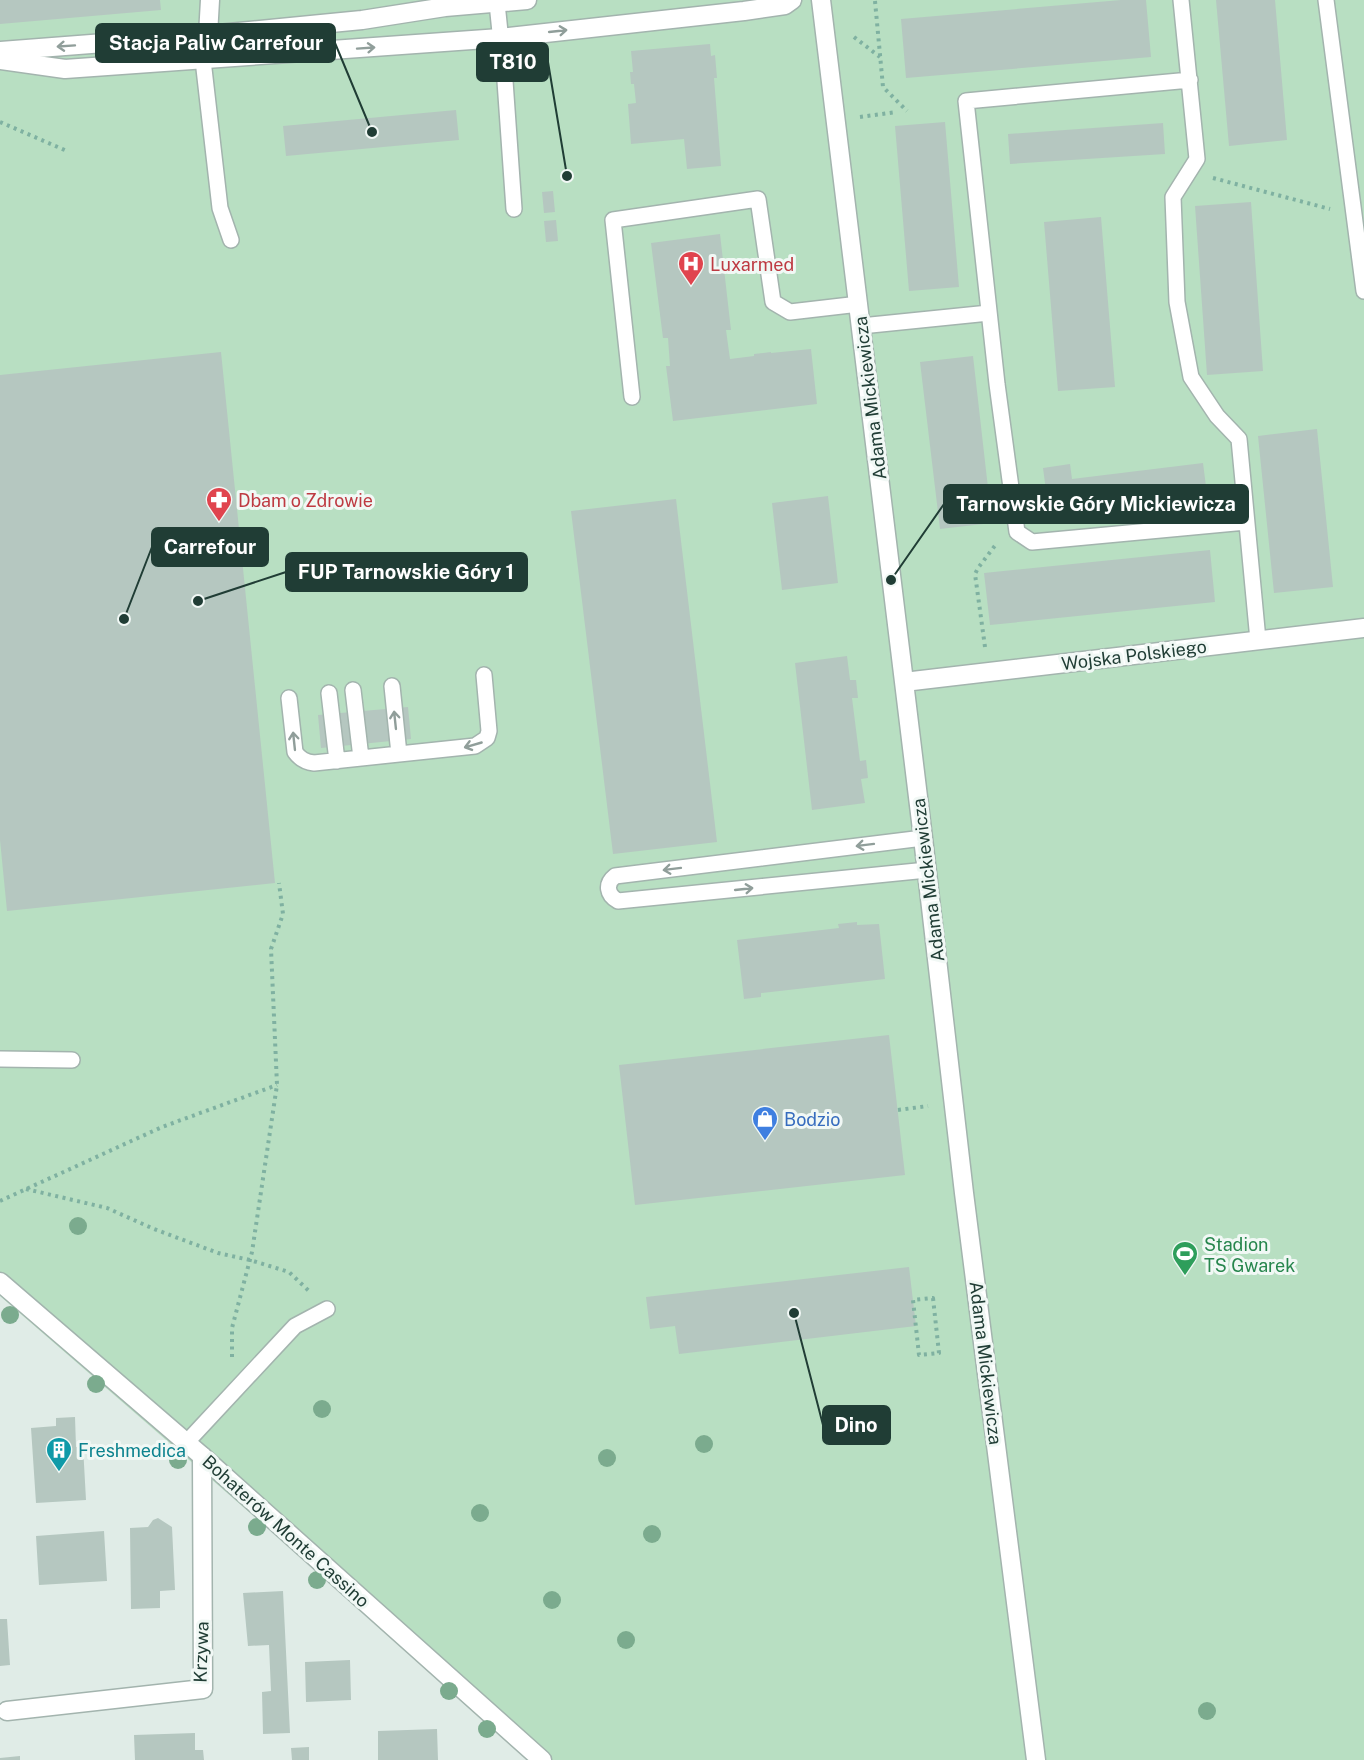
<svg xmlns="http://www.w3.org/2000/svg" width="1364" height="1760" viewBox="0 0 1364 1760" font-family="'Public Sans',sans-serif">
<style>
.green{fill:#b8dfc2}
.building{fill:#b5c7c0}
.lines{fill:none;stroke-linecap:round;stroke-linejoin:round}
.service-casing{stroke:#a3b4ae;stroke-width:18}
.minor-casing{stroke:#a3b4ae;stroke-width:21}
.tertiary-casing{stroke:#a3b4ae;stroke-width:21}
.path{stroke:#7fb1a1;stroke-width:4;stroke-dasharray:3 4.5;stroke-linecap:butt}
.service{stroke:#fff;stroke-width:15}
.minor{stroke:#fff;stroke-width:18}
.tertiary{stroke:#fff;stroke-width:18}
.tree{fill:#7bab8e}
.oneway{stroke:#909e9a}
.labels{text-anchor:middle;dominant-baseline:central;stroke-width:6;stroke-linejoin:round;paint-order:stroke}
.health-label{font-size:18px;fill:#be3a42;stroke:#f1f8f5;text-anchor:start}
.street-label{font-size:18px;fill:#203d35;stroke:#f1f8f5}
.shop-label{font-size:18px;fill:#366cbe;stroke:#f1f8f5;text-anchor:start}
.leisure-label{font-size:18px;fill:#27864d;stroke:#f1f8f5;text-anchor:start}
.culture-label{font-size:18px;fill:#0d838f;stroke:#f1f8f5;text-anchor:start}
.leader{fill:none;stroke:#203d35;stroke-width:2}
.callout-dot{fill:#203d35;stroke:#f1f8f5;stroke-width:2}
.callout{fill:#203d35;stroke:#203d35;stroke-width:2}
.callout-label{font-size:20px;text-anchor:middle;font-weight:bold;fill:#fff}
</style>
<rect width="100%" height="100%" fill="#e0ece7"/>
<!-- green -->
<path class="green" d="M0,0H1364V1760H535L0,1296Z"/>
<!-- building -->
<path class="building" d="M0,0H160L161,10L0,24Z
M1121,0H1146L1151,57L906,78L901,19Z
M1216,0H1275L1287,140L1229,146Z
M710,44L711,56L715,55L717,78H714L721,166L687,169L684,139L631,144L628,104L636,103L634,84H631L630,72H633L631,51Z
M456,110L459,140L286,156L283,126Z
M945,122L959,287L909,291L895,126Z
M1163,123L1165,154L1010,164L1008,134Z
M553,191L555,212L544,213L542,192Z
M1251,202L1263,371L1207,375L1195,206Z
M1101,217L1115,387L1058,391L1044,222Z
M556,220L558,241L546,242L544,221Z
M720,234L731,330H726L730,359L754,356V354L763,353L771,352V353L811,349L817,404L673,421L666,366H670L668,338H663L651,243Z
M221,352L275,883L7,911L0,840V375Z
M973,356L992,523L940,529L920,362Z
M1317,429L1333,587L1274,593L1258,436Z
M1203,463L1207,494L1049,513L1043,468L1070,464L1072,479Z
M828,496L838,583L782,590L772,503Z
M676,499L717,842L613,854L571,511Z
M1210,550L1215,602L990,625L984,573Z
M847,656L850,680H856L858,698H852L860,761L866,760L868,778L861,779L865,803L812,810L795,663Z
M408,707L411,739L321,748L318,715Z
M857,922V925L879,924L885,979L761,993V997L744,999L737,940L839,928L838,924Z
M889,1035L905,1175L635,1205L619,1065Z
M909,1267L916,1326L679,1354L675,1326L650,1329L646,1297Z
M75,1417L76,1447L83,1446L86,1500L36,1503L31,1428L56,1426V1418Z
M158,1518L172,1527L175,1590L160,1591V1608L131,1609L130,1528L148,1527L153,1520Z
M104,1531L107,1581L39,1585L36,1536Z
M283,1591L290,1733L263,1734L262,1692L271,1691L269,1645L248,1646L243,1593Z
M0,1619H7L10,1665L0,1666Z
M350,1660L351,1700L306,1702L305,1662Z
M437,1729L438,1760H378V1731Z
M195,1733V1750H203L204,1760H135L134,1735Z
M309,1747V1760H292L291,1748Z
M20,1756V1760H0V1758Z"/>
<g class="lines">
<defs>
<path id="service" d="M1181,0L1197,159L1173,197L1177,302L1191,377L1217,416L1239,439L1258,640
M1326,0L1364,291
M497,3L505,81L514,209
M203,60L220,208L231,240
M1190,80L966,101L997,384L1017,532L1032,542L1246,522
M861,326L989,313
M632,397L613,220L758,199L773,302L790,312L859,304
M392,686L399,754
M353,690L361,758
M329,693L337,761
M289,698L295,752C300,759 305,762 314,763L475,746L487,738L489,731L484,675
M923,838L615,876C605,884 607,895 618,901L927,870
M0,1059L72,1060
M186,1443L295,1326L327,1309"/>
<path id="minor" d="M821,0L923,838L964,1193L1036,1760
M206,46L208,35L210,0
M0,51L208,35L362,20L445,7L527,0
M0,60L65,69L500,38L744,11L785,5L792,0
M904,682L1364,628
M7,1711L203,1689L202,1456"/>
<path id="tertiary" d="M0,1282L202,1456L542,1760"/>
</defs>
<!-- service casing -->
<use href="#service" class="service-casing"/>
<!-- minor casing -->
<use href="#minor" class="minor-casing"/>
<!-- tertiary casing -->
<use href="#tertiary" class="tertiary-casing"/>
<!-- path -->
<path class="path" d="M875,1L883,87L907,111
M854,37L880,57
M860,117L897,112
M0,122L67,151
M1213,178L1330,209
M985,647L975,574L978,568L997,543
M898,1110L928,1106
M26,1189L107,1208L154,1229L218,1253L250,1260L289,1272L310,1292
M0,1201L162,1127L277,1085
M933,1298L939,1353L919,1355L913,1300Z
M232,1357V1328L252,1252L277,1085L271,949L283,914L279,883"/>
<!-- service -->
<use href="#service" class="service"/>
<!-- minor -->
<use href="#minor" class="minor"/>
<!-- tertiary -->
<use href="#tertiary" class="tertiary"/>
</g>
<!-- trees -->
<g class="tree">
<circle cx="78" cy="1226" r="9"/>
<circle cx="10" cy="1315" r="9"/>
<circle cx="96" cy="1384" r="9"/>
<circle cx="322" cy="1409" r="9"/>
<circle cx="704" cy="1444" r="9"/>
<circle cx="607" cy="1458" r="9"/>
<circle cx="178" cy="1460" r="9"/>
<circle cx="480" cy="1513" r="9"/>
<circle cx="257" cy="1527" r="9"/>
<circle cx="652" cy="1534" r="9"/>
<circle cx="317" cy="1580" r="9"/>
<circle cx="552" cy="1600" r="9"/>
<circle cx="626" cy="1640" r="9"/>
<circle cx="449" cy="1691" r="9"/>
<circle cx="1207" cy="1711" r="9"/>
<circle cx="487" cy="1729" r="9"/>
</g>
<!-- one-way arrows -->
<defs><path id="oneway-shaft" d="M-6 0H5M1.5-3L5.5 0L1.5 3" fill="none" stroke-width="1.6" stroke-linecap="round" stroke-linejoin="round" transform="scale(1.5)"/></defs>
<g class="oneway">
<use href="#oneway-shaft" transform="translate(558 31) rotate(-6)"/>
<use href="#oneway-shaft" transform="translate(66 46) rotate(176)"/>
<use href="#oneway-shaft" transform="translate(366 48) rotate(-4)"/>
<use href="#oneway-shaft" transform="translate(395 720) rotate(-96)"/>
<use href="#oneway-shaft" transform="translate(294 741) rotate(-96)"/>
<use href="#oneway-shaft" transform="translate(473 745) rotate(164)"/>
<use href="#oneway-shaft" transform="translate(865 845) rotate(173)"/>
<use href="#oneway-shaft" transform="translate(672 869) rotate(173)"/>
<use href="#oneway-shaft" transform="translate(744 889) rotate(-6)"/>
</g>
<!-- icons -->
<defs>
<symbol id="hospital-pin" viewBox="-11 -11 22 30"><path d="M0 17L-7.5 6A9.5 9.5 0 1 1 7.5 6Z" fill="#e0444e" stroke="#f1f8f5"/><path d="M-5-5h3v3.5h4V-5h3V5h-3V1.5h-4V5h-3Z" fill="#fff"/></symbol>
<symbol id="pharmacy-pin" viewBox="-11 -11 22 30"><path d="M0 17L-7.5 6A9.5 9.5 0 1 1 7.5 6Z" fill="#e0444e" stroke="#f1f8f5"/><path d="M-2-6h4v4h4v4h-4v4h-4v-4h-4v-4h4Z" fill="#fff"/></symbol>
<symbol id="shop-pin" viewBox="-11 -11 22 30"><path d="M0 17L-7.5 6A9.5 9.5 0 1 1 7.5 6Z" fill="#3f7fe0" stroke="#f1f8f5"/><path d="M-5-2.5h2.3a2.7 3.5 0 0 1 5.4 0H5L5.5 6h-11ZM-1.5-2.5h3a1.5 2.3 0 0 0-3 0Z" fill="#fff"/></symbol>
<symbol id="stadium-pin" viewBox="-11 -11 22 30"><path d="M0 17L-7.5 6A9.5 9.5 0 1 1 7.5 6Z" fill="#2e9e5b" stroke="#f1f8f5"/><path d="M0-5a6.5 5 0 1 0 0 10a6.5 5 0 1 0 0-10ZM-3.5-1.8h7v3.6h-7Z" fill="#fff"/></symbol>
<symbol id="building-pin" viewBox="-11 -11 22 30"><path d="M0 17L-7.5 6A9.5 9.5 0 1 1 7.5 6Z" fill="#0f9aa8" stroke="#f1f8f5"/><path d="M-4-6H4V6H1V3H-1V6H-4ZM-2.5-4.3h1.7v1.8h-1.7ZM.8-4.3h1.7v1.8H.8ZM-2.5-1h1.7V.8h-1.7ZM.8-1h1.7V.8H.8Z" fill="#fff"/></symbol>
</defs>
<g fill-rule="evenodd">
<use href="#hospital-pin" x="676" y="249" width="30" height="40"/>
<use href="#pharmacy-pin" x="204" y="485" width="30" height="40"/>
<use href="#shop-pin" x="750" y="1104" width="30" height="40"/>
<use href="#stadium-pin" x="1170" y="1239" width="30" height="40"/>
<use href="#building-pin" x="44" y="1435" width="30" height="40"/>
</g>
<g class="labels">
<!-- health labels -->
<g class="health-label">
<text x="710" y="264">Luxarmed</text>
<text x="238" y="500">Dbam o Zdrowie</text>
</g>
<!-- street labels -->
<g class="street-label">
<text transform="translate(870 398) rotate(-97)">Adama Mickiewicza</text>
<text transform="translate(1134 655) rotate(-7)">Wojska Polskiego</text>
<text transform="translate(928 880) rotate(-97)">Adama Mickiewicza</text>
<text transform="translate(986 1363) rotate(83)">Adama Mickiewicza</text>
<text transform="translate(286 1531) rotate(42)">Bohaterów Monte Cassino</text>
<text transform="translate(201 1652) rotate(-88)">Krzywa</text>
</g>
<!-- shop labels -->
<g class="shop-label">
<text x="784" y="1119">Bodzio</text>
</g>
<!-- leisure labels -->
<g class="leisure-label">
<text x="1204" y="1244">Stadion<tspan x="1204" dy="21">TS Gwarek</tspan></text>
</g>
<!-- culture labels -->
<g class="culture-label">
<text x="78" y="1450">Freshmedica</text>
</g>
</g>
<!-- callouts -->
<path class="leader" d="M372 132L335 43M567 176L548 62M891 580L944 504M124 619L152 547M198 601L286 572M794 1313L823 1425"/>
<g class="callout-dot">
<circle cx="372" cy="132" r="6"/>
<circle cx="567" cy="176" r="6"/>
<circle cx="891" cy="580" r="6"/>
<circle cx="124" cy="619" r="6"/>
<circle cx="198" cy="601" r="6"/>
<circle cx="794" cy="1313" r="6"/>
</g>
<g class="callout">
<rect x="96" y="24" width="239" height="38" rx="6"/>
<rect x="477" y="43" width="71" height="38" rx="6"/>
<rect x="944" y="485" width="304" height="38" rx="6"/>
<rect x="152" y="528" width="116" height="38" rx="6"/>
<rect x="286" y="553" width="241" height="38" rx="6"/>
<rect x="823" y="1406" width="67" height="38" rx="6"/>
</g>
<g class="callout-label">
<text x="216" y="50">Stacja Paliw Carrefour</text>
<text x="513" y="69">T810</text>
<text x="1096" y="511">Tarnowskie Góry Mickiewicza</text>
<text x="210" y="554">Carrefour</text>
<text x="406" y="579">FUP Tarnowskie Góry 1</text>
<text x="856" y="1432">Dino</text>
</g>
</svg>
